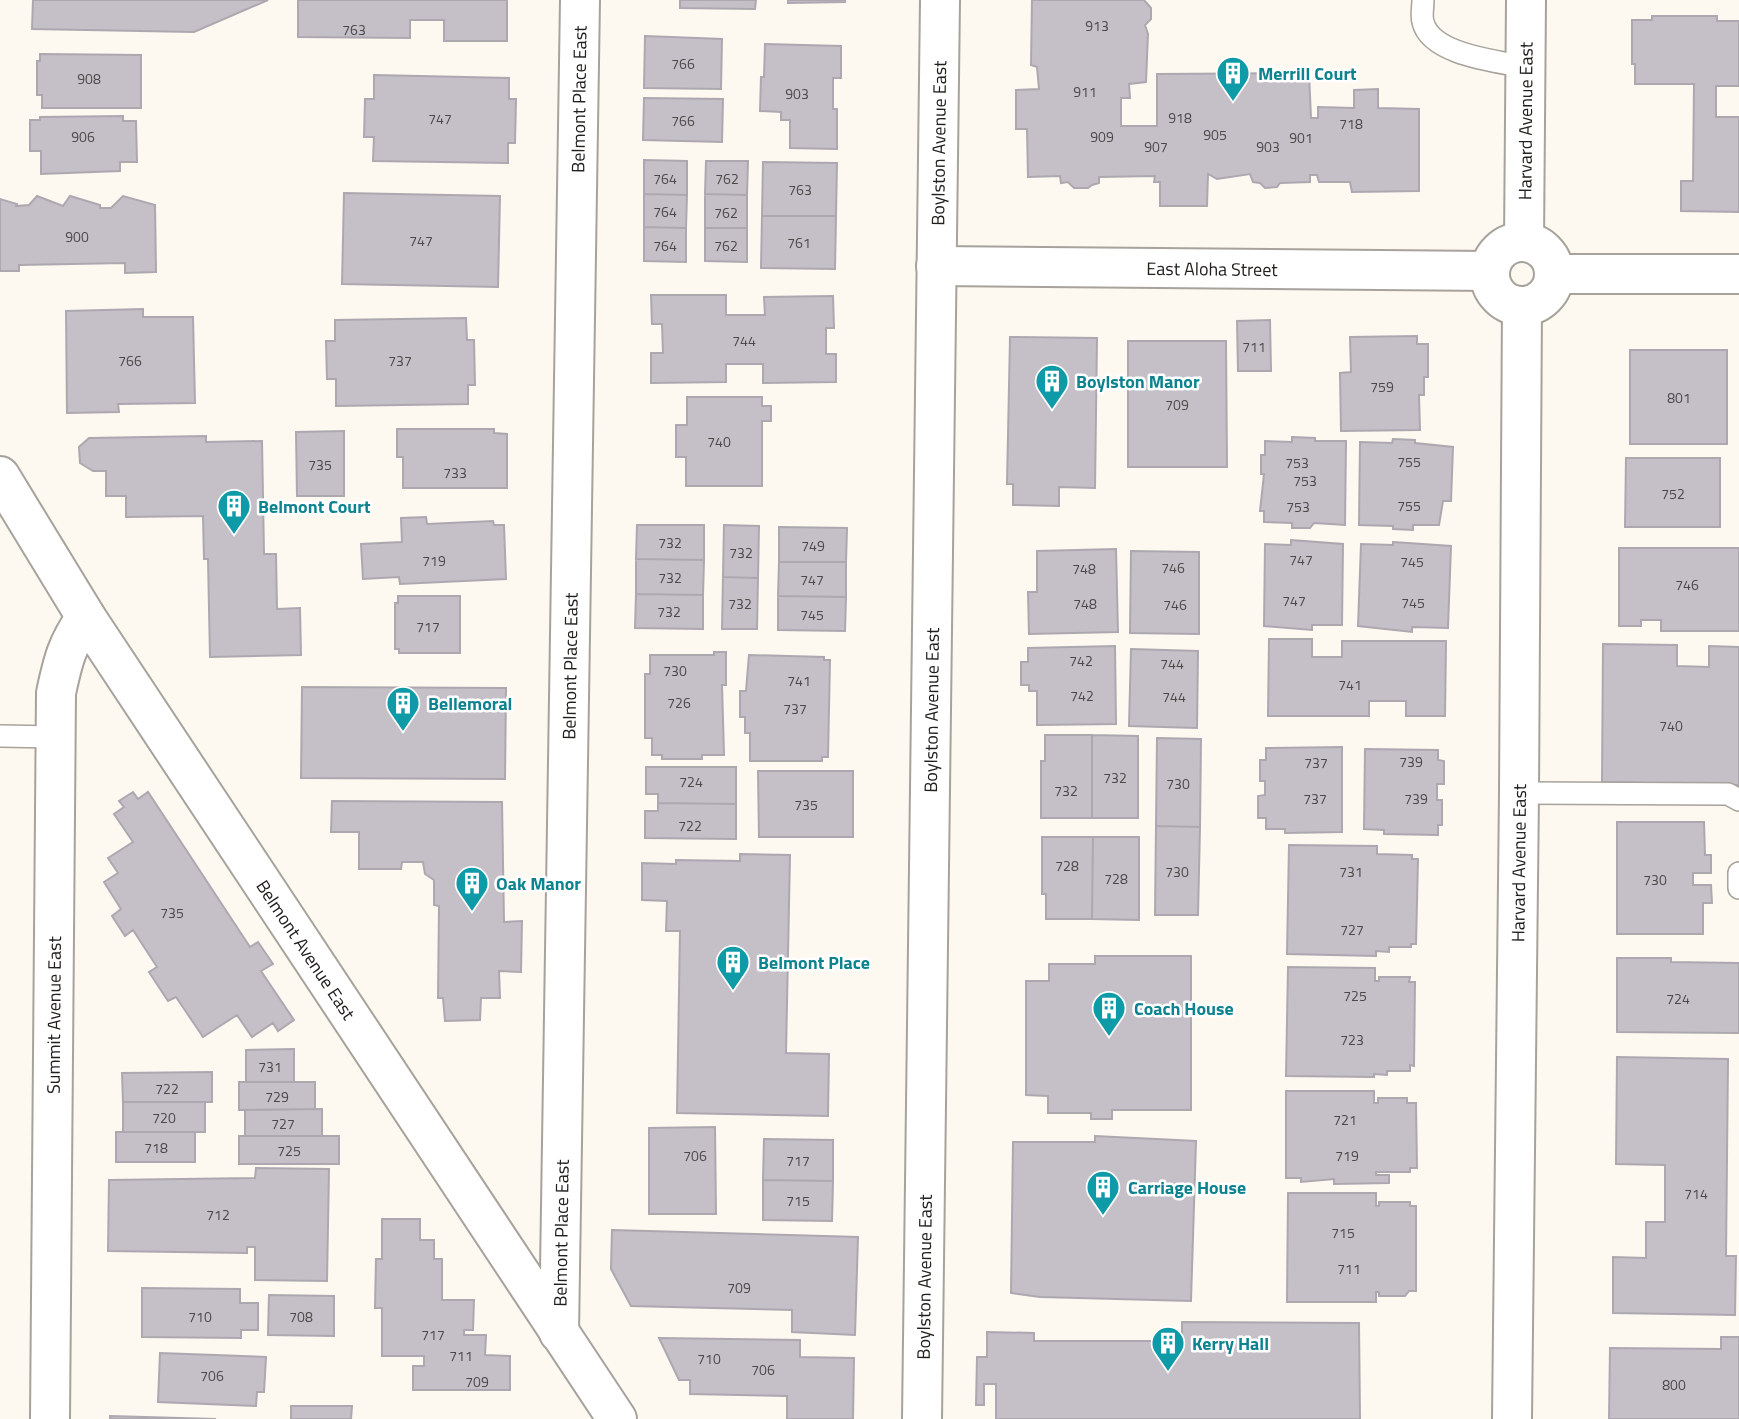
<svg xmlns="http://www.w3.org/2000/svg" width="1739" height="1419" viewBox="0 0 1739 1419" font-family="'Titillium Web',sans-serif">
<style>
.building{fill:#c5c0c8;stroke:#ada8b0;stroke-width:2}
.lines{fill:none;stroke-linecap:round;stroke-linejoin:round}
.lane-casing{stroke:#a7a29b;stroke-width:24}
.street-casing{stroke:#a7a29b;stroke-width:42}
.secondary-casing{stroke:#a7a29b;stroke-width:42}
.lane{stroke:#fff;stroke-width:21}
.street{stroke:#fff;stroke-width:38}
.secondary{stroke:#fff;stroke-width:38}
.labels{text-anchor:middle;dominant-baseline:central;stroke-width:5;stroke-linejoin:round;paint-order:stroke}
.number-label{font-size:14px;fill:#4b4848}
.culture-label{font-size:18px;font-weight:bold;fill:#0d838f;stroke:#fff;text-anchor:start}
.street-label{font-size:18px;fill:#22201d;stroke:#fff}
</style>
<rect width="100%" height="100%" fill="#fdf8f0"/>
<!-- building -->
<path class="building" d="M33,0H268L194,32L32,29Z
M298,0H507V41H444V20H410V38L298,37Z
M680,0H756L755,9L680,8Z
M788,0H845V2L788,3Z
M1032,0H1144L1151,8V19L1145,25L1148,34L1146,82L1129,84L1130,98H1121V126H1157V74L1309,73L1311,118H1318V107L1354,108V90L1378,89V108L1419,109V191L1352,192L1350,182H1319L1317,175H1310V182L1280,183L1277,187L1265,188L1260,183L1253,182L1250,174L1217,179L1208,174L1207,206H1160V182H1154L1155,176L1099,177V183L1092,185L1088,188H1074L1068,182L1061,183L1060,176L1028,177L1027,129H1016V90L1039,89L1037,67L1031,65Z
M1652,16H1717V21H1739V86H1716V117H1739V212L1681,211V181H1693L1694,84H1635V64H1632V20H1652Z
M645,36L722,39L721,89L644,88Z
M765,44L841,46V78H833V109H837V149L790,148V120H781V112L760,111L761,77H764Z
M40,54L141,55V108H42V95H37V61H40Z
M374,75L509,78V99H516L515,143H508V163L373,161L374,137H364L365,99H374Z
M644,98L723,99L722,142L643,140Z
M123,116V121H136L137,162H120V171L41,174V151H30V120H40V117Z
M644,160L687,161V195L644,194Z
M706,161H748L747,195L705,194Z
M763,162L837,163L836,216H762Z
M344,193L500,196L498,287L342,284Z
M644,194L687,195L686,228L644,227Z
M705,194L747,195V228H705Z
M37,196L63,206L70,196L100,205V208H111L123,196L155,205L156,272L125,273V263L19,265V271H0V199L17,204L16,206L29,205Z
M762,216H836L835,269L761,268Z
M644,227L686,228V262L644,261Z
M705,228H747V262L705,261Z
M651,295H726V315H765L764,297L833,296L834,328H826V354H836V382L763,383V364H726V382L651,383V353H663L662,324H652Z
M143,309V317H193L195,403L118,404L119,412L67,413L66,311Z
M466,318L467,340H474L475,385H468V404L336,406V379H327L326,341H335V320Z
M1270,320L1271,371H1238L1237,321Z
M1417,336V344H1428V377H1424V395H1419L1420,430L1341,431L1340,373L1351,372L1350,337Z
M1010,337L1097,338L1095,488L1059,487V506L1013,505V484H1007Z
M1128,341H1226L1227,467H1128Z
M1630,350H1727V444H1630Z
M687,397H762V406H771V421H762V486H686V457H676V425H687Z
M397,429H494V433L507,434V488H403V457H397Z
M344,431V496H297L296,432Z
M206,436V442L262,441L264,554H276L277,609L300,608L301,655L210,657L208,559H204L203,516L126,517V496H106V471H93L80,463L79,447L89,438Z
M1292,437L1315,438V441H1346L1345,525L1314,523L1310,528H1292V523L1264,522V511H1260L1264,474H1261V455H1265V441L1292,442Z
M1393,439L1415,440V443L1453,447L1451,501H1443L1439,525H1413V530L1393,529V526L1359,525L1360,442L1392,443Z
M1626,458H1720V527H1625Z
M426,517L427,524L493,521L494,525H504L506,579L400,584L399,577L363,579L361,544L402,542L401,518Z
M637,525H704V560L636,559Z
M724,525L759,526L758,578L723,577Z
M779,527L847,528L846,562H779Z
M1291,540L1343,544L1342,625H1312V630L1264,626L1265,544L1291,545Z
M1393,542L1451,546L1448,628L1412,627V632L1358,626L1361,544L1393,545Z
M1619,548H1739V631H1661V620H1641V626H1619Z
M1116,549L1118,632L1029,634L1028,592H1037V551Z
M1131,551L1199,552V634L1130,633Z
M636,559L704,560L703,595L636,594Z
M779,562H846V597L778,596Z
M723,577L758,578L757,629H722Z
M636,594L703,595V629L635,628Z
M398,596H460V653H399V649H395V603H398Z
M778,596L846,597L845,631L778,630Z
M1269,639H1312V657H1342V641H1446L1445,716H1406V701H1369V716H1268Z
M1603,644L1677,645V666L1709,667V646L1739,647V785L1602,782Z
M1115,646L1116,724L1037,725V691H1029V685H1021V662H1028V648Z
M1131,649L1198,651L1197,728L1129,726Z
M714,652H726V685H722L724,755H702V759H662V755H652V738H645V674H650V655H714Z
M749,655L824,657V660H830L828,757H822V761H750V733H745V717H740V691H746Z
M302,687L506,688L505,779L301,778Z
M1045,735H1092V818H1041V761H1045Z
M1092,735L1138,736V818H1092Z
M1157,738L1201,739L1200,827L1156,826Z
M1342,747V832L1285,833V829H1266V818H1258V796L1265,795V781H1260V760H1266V748Z
M1365,749L1438,750V760L1444,761V784H1437V800H1442V825H1438V835L1384,834V830L1364,829Z
M646,767H736V804L658,803V794H646Z
M758,771H853V837H759Z
M133,792L138,799L148,792L250,947L258,942L273,964L261,971L294,1020L278,1031L273,1023L252,1037L237,1015L203,1037L176,997L168,1001L149,972L157,967L133,930L125,936L112,916L121,909L104,882L118,873L108,858L133,842L114,814L124,807L119,801Z
M332,801L502,802L504,922L522,921L521,972L499,971L500,998H481L480,1020L445,1021L443,998H438L439,906L434,905V880L425,874L423,862H402L401,869H359V832H331Z
M658,803L736,804V839L645,838V811H658Z
M1617,822H1704L1705,855H1711V873H1693V885H1711L1712,903H1703V934H1617Z
M1156,826L1200,827L1198,915H1155Z
M1042,837H1093L1092,919H1046V894H1042Z
M1093,837H1139V920L1092,919Z
M1289,845L1377,846V854L1412,855V859H1418L1416,944H1411V947H1389V952L1376,951V956L1287,954Z
M740,854L790,855L786,1053L829,1054L828,1116L677,1113L680,931H666L667,901L642,900V863L676,864V860L740,861Z
M1095,956H1191V1110H1112V1119H1091V1113H1048V1096L1026,1095V981H1049V964H1095Z
M1617,958H1671V962L1739,963V1033L1617,1032Z
M1288,967L1375,968V981H1379V977H1410L1409,982H1415L1414,1066L1410,1065V1071H1387V1075L1374,1074V1077L1286,1076Z
M294,1049V1082H246V1050Z
M1617,1057L1728,1059L1726,1256H1736L1735,1315L1613,1313V1257L1646,1258V1222H1665V1165L1616,1164Z
M212,1072V1102H123L122,1073Z
M239,1082H315V1109L239,1110Z
M1286,1091H1374V1103H1378V1098H1407V1103H1416L1417,1168H1410V1172H1376V1175H1389V1183L1334,1184V1179L1301,1182V1178H1286Z
M123,1102H205V1132H123Z
M322,1109V1136H245V1110Z
M715,1127L716,1214H649V1128Z
M116,1132H195V1162H116Z
M239,1136H339V1164H239Z
M1095,1136L1196,1141L1191,1301L1040,1297L1011,1293L1013,1142H1095Z
M764,1139L833,1140V1181L763,1180Z
M256,1168L329,1169L327,1281L255,1280V1247H247V1253L108,1251L109,1180L255,1178Z
M763,1180L833,1181L832,1221L763,1220Z
M1288,1193H1376V1206H1379V1202H1410V1206H1416V1291H1409L1405,1296H1379V1292H1376V1302H1287Z
M382,1219H420V1240H434V1259H442V1300H474L473,1330H464V1335H486L485,1355L510,1356V1390H413V1366H424V1356H382V1308H375L376,1259H382Z
M612,1230L858,1237L855,1335L792,1332V1310L631,1306L611,1269Z
M142,1288L240,1289V1303H258V1330H241V1338L142,1337Z
M269,1295L334,1296V1336L268,1335Z
M1182,1322L1359,1323L1360,1419H996V1384H984V1405H976L977,1357H987V1332L1034,1333V1341H1182Z
M1721,1337H1739V1419H1609L1610,1348L1721,1349Z
M659,1338L800,1340V1357L854,1358L853,1419H787V1396L690,1394V1380H679Z
M160,1353L266,1357L264,1392H257L256,1406L158,1402Z
M291,1406H352L351,1419H291Z
M110,1416L216,1419H110Z"/>
<g class="lines">
<defs>
<path id="lane" d="M1423,0C1423,7 1421,16 1423,22C1431,55 1497,61 1525,67
M0,736L55,737
M1519,793L1728,794L1739,800
M1739,888V873"/>
<g id="street">
<circle cx="1522" cy="274" r="32"/>
<path id="s1" d="M1524,242L1526,0"/>
<path id="s2" d="M936,266L1490,271"/>
<path d="M1554,274H1739"/>
<path id="s3" d="M559,1333L580,0"/>
<path id="s4" d="M50,1419L56,693C63,660 67,644 86,617"/>
<path id="s5" d="M922,1419L940,0"/>
<path id="s6" d="M1512,1419L1519,793L1522,306"/>
</g>
<g id="secondary">
<path id="s7" d="M0,476L86,617L617,1419"/>
</g>
</defs>
<!-- lane casing -->
<use href="#lane" class="lane-casing"/>
<!-- street casing -->
<use href="#street" class="street-casing"/>
<!-- secondary casing -->
<use href="#secondary" class="secondary-casing"/>
<!-- lane -->
<use href="#lane" class="lane"/>
<!-- street -->
<use href="#street" class="street"/>
<!-- secondary -->
<use href="#secondary" class="secondary"/>
</g>
<!-- icons -->
<defs>
<symbol id="building-pin" viewBox="-11 -11 22 30"><path d="M0 17L-7.5 6A9.5 9.5 0 1 1 7.5 6Z" fill="#0f9aa8" stroke="#fff"/><path d="M-4-6H4V6H1V3H-1V6H-4ZM-2.5-4.3h1.7v1.8h-1.7ZM.8-4.3h1.7v1.8H.8ZM-2.5-1h1.7V.8h-1.7ZM.8-1h1.7V.8H.8Z" fill="#fff"/></symbol>
</defs>
<g fill-rule="evenodd">
<use href="#building-pin" x="1214" y="54" width="38" height="52"/>
<use href="#building-pin" x="1033" y="362" width="38" height="52"/>
<use href="#building-pin" x="215" y="487" width="38" height="52"/>
<use href="#building-pin" x="384" y="684" width="38" height="52"/>
<use href="#building-pin" x="453" y="864" width="38" height="52"/>
<use href="#building-pin" x="714" y="943" width="38" height="52"/>
<use href="#building-pin" x="1090" y="989" width="38" height="52"/>
<use href="#building-pin" x="1084" y="1168" width="38" height="52"/>
<use href="#building-pin" x="1149" y="1324" width="38" height="52"/>
</g>
<g class="labels">
<!-- number labels -->
<g class="number-label">
<text x="1097" y="25">913</text>
<text x="354" y="29">763</text>
<text x="683" y="63">766</text>
<text x="89" y="78">908</text>
<text x="1085" y="91">911</text>
<text x="797" y="93">903</text>
<text x="1180" y="117">918</text>
<text x="440" y="118">747</text>
<text x="683" y="120">766</text>
<text x="1351" y="123">718</text>
<text x="1215" y="134">905</text>
<text x="83" y="136">906</text>
<text x="1102" y="136">909</text>
<text x="1301" y="137">901</text>
<text x="1156" y="146">907</text>
<text x="1268" y="146">903</text>
<text x="665" y="178">764</text>
<text x="727" y="178">762</text>
<text x="800" y="189">763</text>
<text x="665" y="211">764</text>
<text x="726" y="212">762</text>
<text x="77" y="236">900</text>
<text x="421" y="240">747</text>
<text x="799" y="242">761</text>
<text x="665" y="245">764</text>
<text x="726" y="245">762</text>
<text x="744" y="340">744</text>
<text x="1254" y="346">711</text>
<text x="130" y="360">766</text>
<text x="400" y="360">737</text>
<text x="1382" y="386">759</text>
<text x="1679" y="397">801</text>
<text x="1177" y="404">709</text>
<text x="719" y="441">740</text>
<text x="1409" y="461">755</text>
<text x="1297" y="462">753</text>
<text x="320" y="464">735</text>
<text x="455" y="472">733</text>
<text x="1305" y="480">753</text>
<text x="1673" y="493">752</text>
<text x="1409" y="505">755</text>
<text x="1298" y="506">753</text>
<text x="670" y="542">732</text>
<text x="813" y="545">749</text>
<text x="741" y="552">732</text>
<text x="1301" y="559">747</text>
<text x="434" y="560">719</text>
<text x="1412" y="561">745</text>
<text x="1173" y="567">746</text>
<text x="1084" y="568">748</text>
<text x="670" y="577">732</text>
<text x="812" y="579">747</text>
<text x="1687" y="584">746</text>
<text x="1294" y="600">747</text>
<text x="1413" y="602">745</text>
<text x="740" y="603">732</text>
<text x="1085" y="603">748</text>
<text x="1175" y="604">746</text>
<text x="669" y="611">732</text>
<text x="812" y="614">745</text>
<text x="428" y="626">717</text>
<text x="1081" y="660">742</text>
<text x="1172" y="663">744</text>
<text x="675" y="670">730</text>
<text x="799" y="680">741</text>
<text x="1350" y="684">741</text>
<text x="1082" y="695">742</text>
<text x="1174" y="696">744</text>
<text x="679" y="702">726</text>
<text x="795" y="708">737</text>
<text x="1671" y="725">740</text>
<text x="1411" y="761">739</text>
<text x="1316" y="762">737</text>
<text x="1115" y="777">732</text>
<text x="691" y="781">724</text>
<text x="1178" y="783">730</text>
<text x="1066" y="790">732</text>
<text x="1315" y="798">737</text>
<text x="1416" y="798">739</text>
<text x="806" y="804">735</text>
<text x="690" y="825">722</text>
<text x="1067" y="865">728</text>
<text x="1177" y="871">730</text>
<text x="1351" y="871">731</text>
<text x="1116" y="878">728</text>
<text x="1655" y="879">730</text>
<text x="172" y="912">735</text>
<text x="1352" y="929">727</text>
<text x="1355" y="995">725</text>
<text x="1678" y="998">724</text>
<text x="1352" y="1039">723</text>
<text x="270" y="1066">731</text>
<text x="167" y="1088">722</text>
<text x="277" y="1096">729</text>
<text x="164" y="1117">720</text>
<text x="1345" y="1119">721</text>
<text x="283" y="1123">727</text>
<text x="156" y="1147">718</text>
<text x="289" y="1150">725</text>
<text x="695" y="1155">706</text>
<text x="1347" y="1155">719</text>
<text x="798" y="1160">717</text>
<text x="1696" y="1193">714</text>
<text x="798" y="1200">715</text>
<text x="218" y="1214">712</text>
<text x="1343" y="1232">715</text>
<text x="1349" y="1268">711</text>
<text x="739" y="1287">709</text>
<text x="200" y="1316">710</text>
<text x="301" y="1316">708</text>
<text x="433" y="1334">717</text>
<text x="461" y="1355">711</text>
<text x="709" y="1358">710</text>
<text x="763" y="1369">706</text>
<text x="212" y="1375">706</text>
<text x="477" y="1381">709</text>
<text x="1674" y="1384">800</text>
</g>
<!-- culture labels -->
<g class="culture-label">
<text x="1258" y="73">Merrill Court</text>
<text x="1076" y="381">Boylston Manor</text>
<text x="258" y="506">Belmont Court</text>
<text x="428" y="703">Bellemoral</text>
<text x="496" y="883">Oak Manor</text>
<text x="758" y="962">Belmont Place</text>
<text x="1134" y="1008">Coach House</text>
<text x="1128" y="1187">Carriage House</text>
<text x="1192" y="1343">Kerry Hall</text>
</g>
<!-- street labels -->
<g class="street-label">
<text stroke="none"><textPath href="#s3" startOffset="1234">Belmont Place East</textPath></text>
<text stroke="none"><textPath href="#s1" startOffset="121">Harvard Avenue East</textPath></text>
<text stroke="none"><textPath href="#s5" startOffset="1276">Boylston Avenue East</textPath></text>
<text stroke="none"><textPath href="#s2" startOffset="276">East Aloha Street</textPath></text>
<text stroke="none"><textPath href="#s3" startOffset="667">Belmont Place East</textPath></text>
<text stroke="none"><textPath href="#s5" startOffset="709">Boylston Avenue East</textPath></text>
<text stroke="none"><textPath href="#s6" startOffset="556">Harvard Avenue East</textPath></text>
<text stroke="none"><textPath href="#s7" startOffset="564">Belmont Avenue East</textPath></text>
<text stroke="none"><textPath href="#s4" startOffset="404">Summit Avenue East</textPath></text>
<text stroke="none"><textPath href="#s3" startOffset="100">Belmont Place East</textPath></text>
<text stroke="none"><textPath href="#s5" startOffset="142">Boylston Avenue East</textPath></text>
</g>
</g>
</svg>
